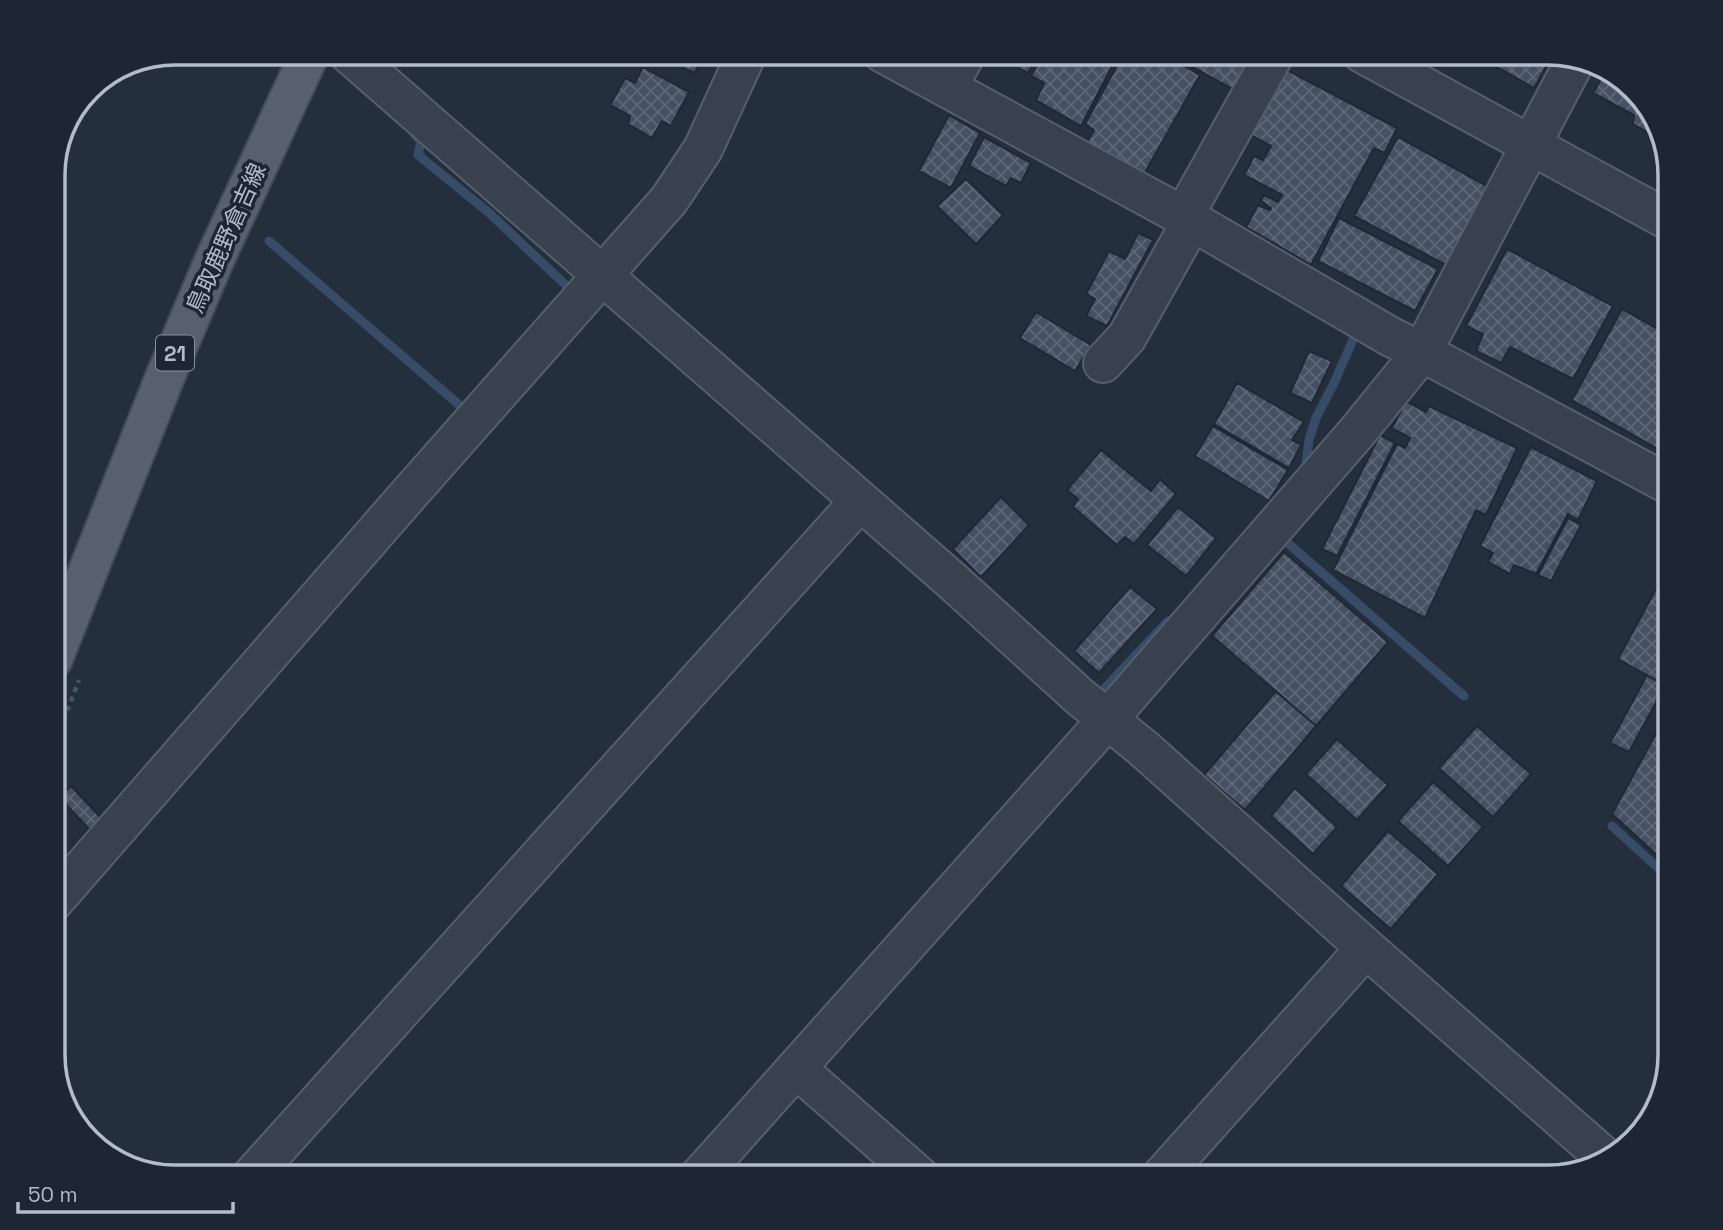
<svg xmlns="http://www.w3.org/2000/svg" width="1723" height="1230" viewBox="0 0 1723 1230" font-family="'Space Grotesk','Noto Sans JP',sans-serif">
<style>
.lines{fill:none;stroke-linecap:round;stroke-linejoin:round}
.stream{stroke:#394c67;stroke-width:9}
.building{fill:url(#building-cross-hatch);stroke:#1f2835;stroke-width:2}
.minor-casing{stroke:#565f6c;stroke-width:42}
.major-casing{stroke:#414a57;stroke-width:42}
.path{stroke:#44595c;stroke-width:4.5;stroke-dasharray:5 5;stroke-linecap:butt}
.minor{stroke:#38414e;stroke-width:38}
.major{stroke:#56606e;stroke-width:38}
.labels{text-anchor:middle;dominant-baseline:central;stroke-width:7;stroke-linejoin:round;paint-order:stroke}
.shield{fill:#1d2633;stroke:#878f9c;stroke-width:2}
.shield-label{font-size:21px;font-weight:bold;fill:#b4bcc9}
.street-label{font-size:23px;fill:#b4bcc9;stroke:#1d2633}
.rim{fill:none;stroke:#b4bcc9;stroke-width:3.5}
</style>
<defs>
<pattern id="building-cross-hatch" width="8" height="8" patternUnits="userSpaceOnUse" patternTransform="scale(1.75)"><rect width="8" height="8" fill="#455162"/><path d="M0 0l8 8M0 8l8-8" fill="none" stroke="#5d6877"/></pattern>
</defs>
<rect width="100%" height="100%" fill="#242f3e"/>
<g class="lines">
<!-- stream -->
<path class="stream" d="M415,135L421,141L418,155L488,212L570,289
M269,241L465,410
M1305,472L1309,440L1316,418L1335,381L1354,337
M1283,539L1464,696
M1102,691L1168,621
M1612,826L1670,879"/>
</g>
<!-- building -->
<path class="building" d="M649,53H704L695,73Z
M992,53H1039L1028,73Z
M1044,53H1119L1081,126L1036,100L1044,83L1031,76Z
M1124,53H1161L1200,75L1143,176L1086,144L1094,130L1085,124Z
M1167,53H1254L1234,90Z
M1484,53H1549L1553,54L1534,88L1481,58Z
M643,67L689,92L671,126L662,121L652,138L628,124L630,116L610,105L625,78L635,83Z
M1287,70L1397,128L1385,153L1374,148L1311,265L1246,227L1258,205L1270,210L1271,208L1261,201L1264,195L1278,202L1282,195L1244,175L1254,156L1263,160L1271,146L1251,135Z
M1605,72L1622,78L1658,120L1663,141L1633,124L1634,115L1593,93Z
M949,115L980,133L951,188L919,171Z
M984,137L1031,163L1021,183L1011,178L1006,186L969,166Z
M1398,137L1490,188L1446,265L1354,216Z
M1665,150L1670,172L1656,166Z
M966,179L1003,215L976,244L937,206Z
M1339,218L1438,269L1415,311L1318,261Z
M1138,233L1153,240L1107,326L1086,316L1095,299L1086,294L1109,251L1125,259Z
M1507,249L1613,306L1573,379L1510,347L1501,363L1476,351L1483,334L1466,326Z
M1622,309L1670,336V456L1572,400Z
M1036,312L1091,345L1075,371L1020,338Z
M1309,351L1332,361L1312,403L1290,393Z
M1237,383L1304,422L1292,440L1301,445L1289,468L1214,424Z
M1406,401L1426,412L1429,406L1517,448L1486,515L1476,510L1425,618L1333,570L1397,444L1405,448L1410,438L1392,428Z
M1213,426L1288,470L1269,501L1195,456Z
M1380,435L1395,443L1337,556L1322,549Z
M1531,447L1597,481L1578,520L1568,514L1536,574L1514,565L1510,574L1488,562L1493,553L1480,546Z
M1101,450L1151,491L1160,479L1176,494L1134,544L1125,537L1117,545L1073,507L1078,499L1067,490Z
M1001,497L1029,525L981,577L953,549Z
M1178,507L1216,538L1186,576L1147,545Z
M1568,518L1581,525L1551,581L1538,575Z
M1284,552L1388,642L1316,726L1212,636Z
M1670,563V688L1618,659Z
M1130,587L1157,609L1099,673L1074,651Z
M1647,675L1665,686L1629,752L1610,743Z
M1276,691L1316,726L1245,810L1204,775Z
M1670,708V867L1612,814Z
M1477,726L1531,774L1493,817L1439,768Z
M1337,739L1388,785L1357,820L1306,774Z
M1433,782L1483,827L1448,866L1398,821Z
M71,786L102,819L90,830L59,797Z
M1295,788L1337,827L1313,854L1271,816Z
M1388,831L1438,874L1391,929L1341,886Z"/>
<g class="lines">
<defs>
<path id="minor" d="M348,53L950,579L1080,697L1143,748L1366,948L1608,1160
M883,53L1192,221L1391,337L1422,352L1670,485
M1362,53L1670,221
M947,88L966,53
M1183,217L1275,53
M1103,363L1127,337L1192,221
M53,902L409,494L669,200L703,149L747,53
M796,1068L920,1177
M251,1177L860,501
M699,1177L1107,720L1358,431L1422,352L1575,61
M1161,1177L1366,948"/>
<path id="major" d="M53,659L165,377L214,261L310,53"/>
</defs>
<!-- minor casing -->
<use href="#minor" class="minor-casing"/>
<!-- major casing -->
<use href="#major" class="major-casing"/>
<!-- path -->
<path class="path" d="M53,748L79,680"/>
<!-- minor -->
<use href="#minor" class="minor"/>
<!-- major -->
<use href="#major" class="major"/>
</g>
<g class="labels">
<!-- shield labels -->
<rect class="shield" x="156" y="335.5" width="38" height="35" rx="5"/>
<g class="shield-label">
<text x="175" y="353">21</text>
</g>
<!-- street labels -->
<g class="street-label">
<text transform="translate(226 238) rotate(-66)">鳥取鹿野倉吉線</text>
</g>
</g>
<!-- crop -->
<path d="M0 0H1723V1230H0ZM175 65H1548A110 110 0 0 1 1658 175V1055A110 110 0 0 1 1548 1165H175A110 110 0 0 1 65 1055V175A110 110 0 0 1 175 65Z" fill="#1d2633" fill-rule="evenodd"/>
<path class="rim" d="M175 65H1548A110 110 0 0 1 1658 175V1055A110 110 0 0 1 1548 1165H175A110 110 0 0 1 65 1055V175A110 110 0 0 1 175 65Z"/>
<!-- scale -->
<path d="M18 1202v10h215v-10" fill="none" stroke="#b4bcc9" stroke-width="3.5"/>
<text x="28" y="1202" font-size="21" fill="#b4bcc9" stroke="#1d2633" stroke-width="5" paint-order="stroke">50 m</text>
</svg>
